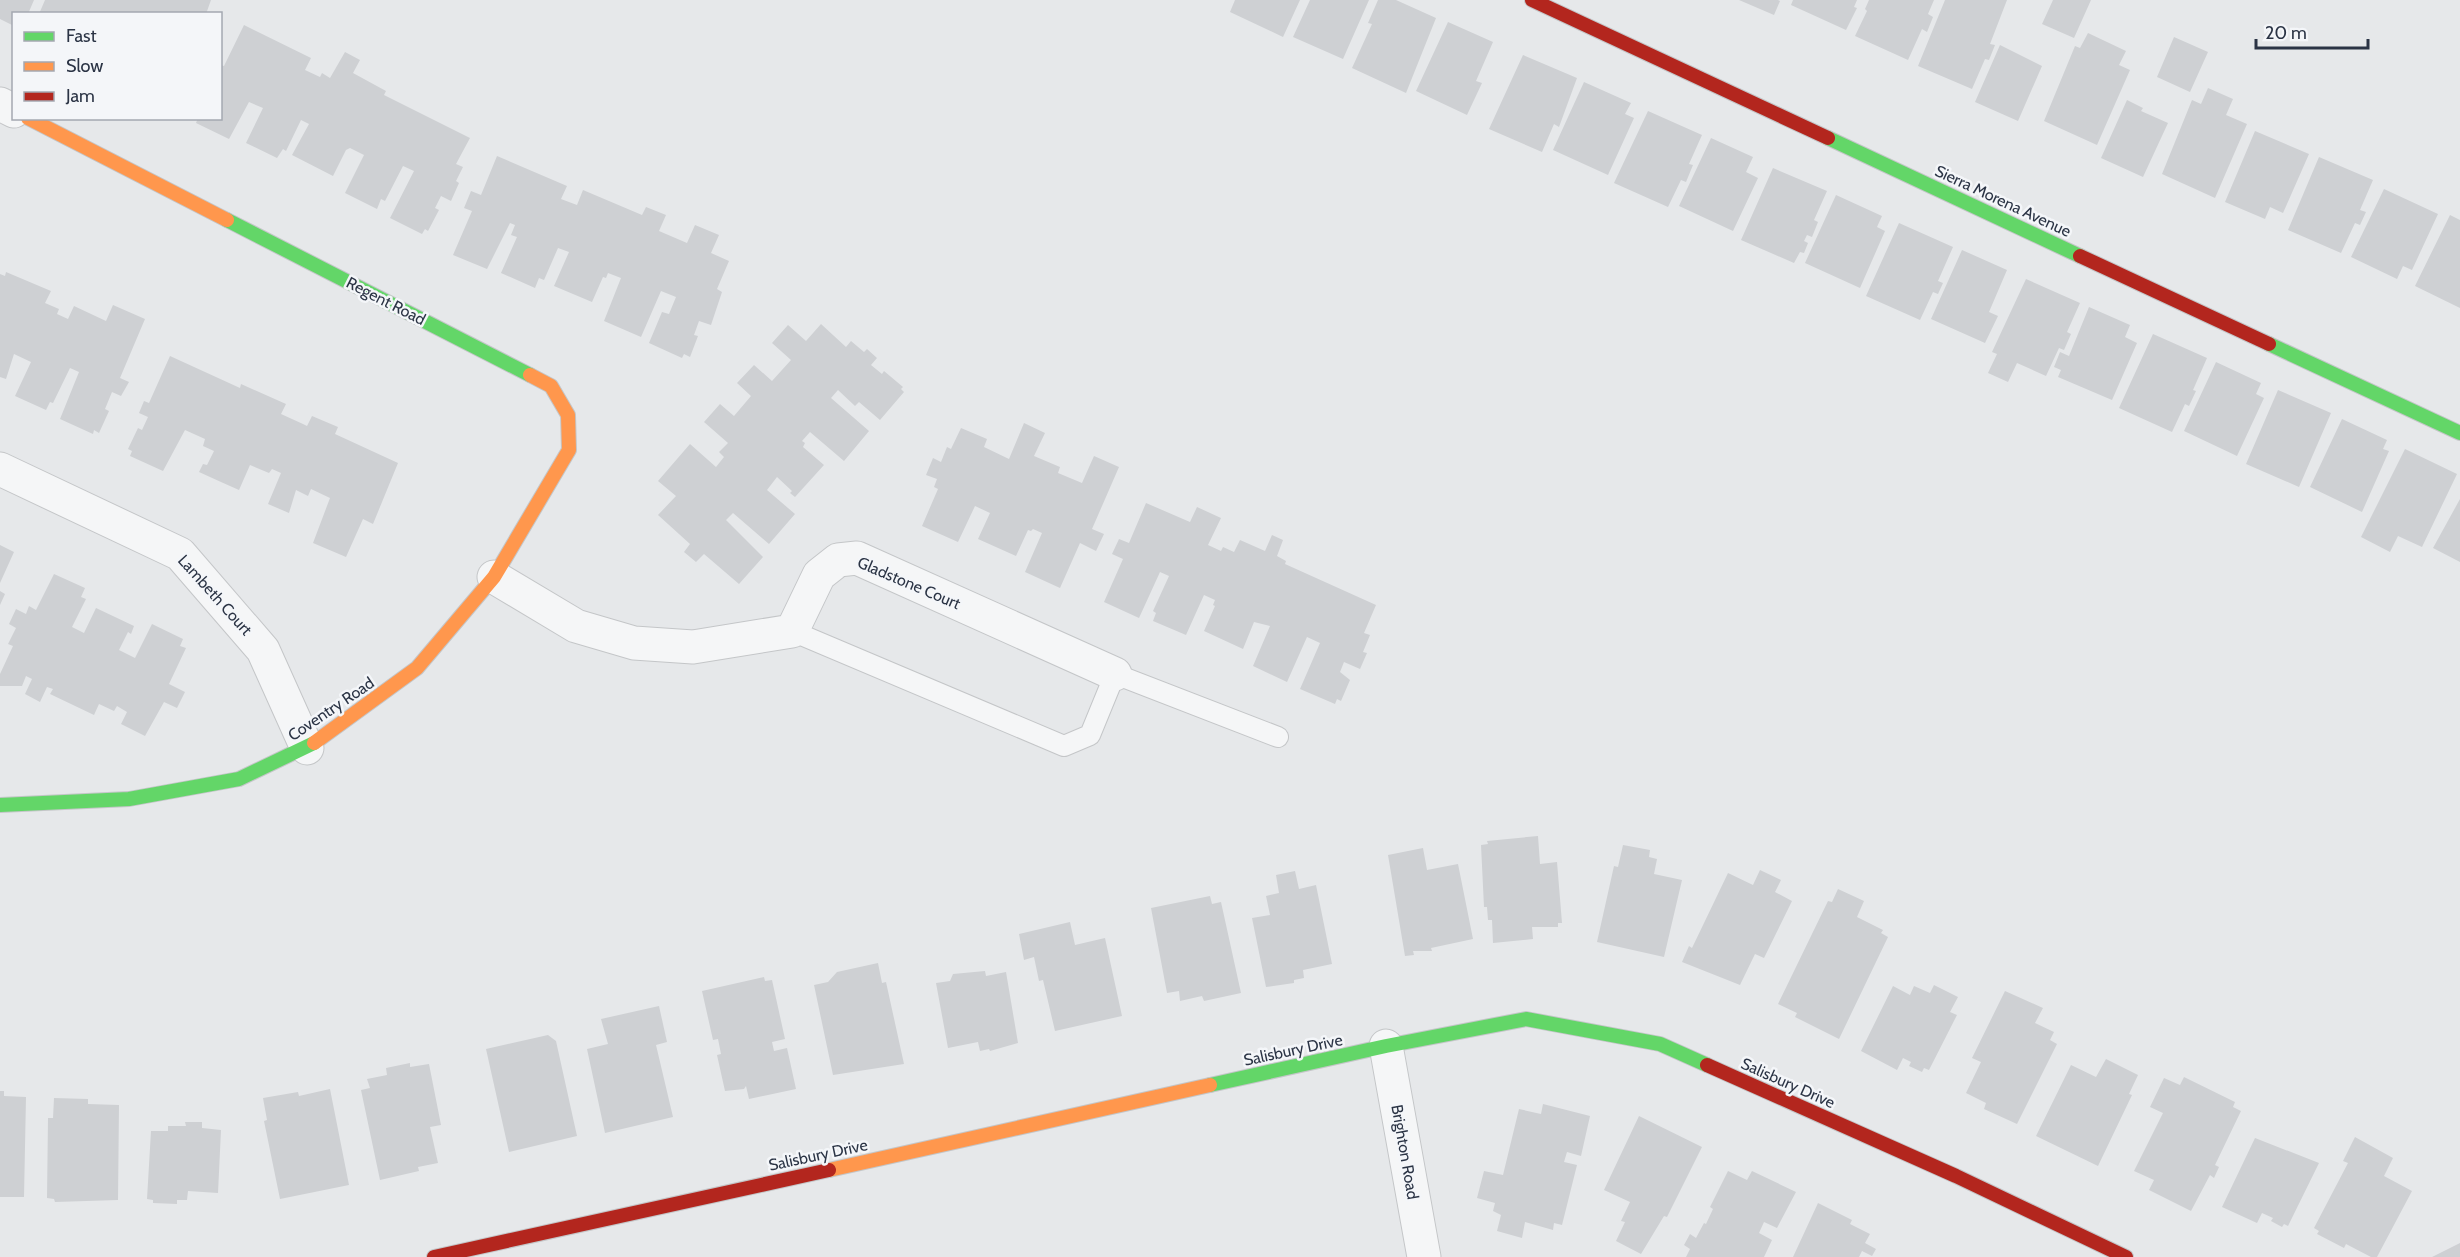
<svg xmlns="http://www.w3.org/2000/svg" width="2460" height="1257" viewBox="0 0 2460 1257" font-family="Cabin,sans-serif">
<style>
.building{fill:#ced0d3}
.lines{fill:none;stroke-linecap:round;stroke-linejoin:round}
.lane-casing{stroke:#c4c6c8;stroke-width:22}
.street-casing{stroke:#c4c6c8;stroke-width:35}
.fast-casing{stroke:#c4c6c8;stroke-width:16}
.slow-casing{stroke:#c4c6c8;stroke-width:16}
.jam-casing{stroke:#c4c6c8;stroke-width:16}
.lane{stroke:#f5f6f7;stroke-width:20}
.street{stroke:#f5f6f7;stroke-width:33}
.fast{stroke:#63d668;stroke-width:14}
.slow{stroke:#ff974d;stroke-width:14}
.jam{stroke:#b3261e;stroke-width:14}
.labels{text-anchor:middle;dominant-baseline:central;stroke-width:5;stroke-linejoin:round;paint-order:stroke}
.street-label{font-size:16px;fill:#2b3445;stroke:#f4f6f9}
</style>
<rect width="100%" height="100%" fill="#e6e8ea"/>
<!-- building -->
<path class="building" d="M0,0H34L28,14H14V26L0,19Z
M45,0H211L206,14H39Z
M1235,0H1300L1283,37L1230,12Z
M1310,0H1369L1343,59L1293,37Z
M1378,0H1396L1436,18L1406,93L1352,68L1372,24L1368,23Z
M1739,0H1778L1780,1L1774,15Z
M1793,0H1857L1854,7L1857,8L1846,30L1791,5Z
M1869,0H1934L1928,14L1933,17L1927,32L1922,29L1908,60L1855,36L1867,11L1865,9Z
M1945,0H2007L1990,44L1995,45L1989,60L1985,59L1972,89L1918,66Z
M2053,0H2091L2074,38L2042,24Z
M1448,22L1493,42L1476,81L1482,83L1467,115L1416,91Z
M244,25L311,58L305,70L320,77L322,73L330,78L345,52L360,60L353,73L386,91L384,95L470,138L456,164L463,167L456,181L459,183L451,201L441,196L435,208L439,210L428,231L425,229L422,234L390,218L414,171L403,166L385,201L381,199L377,209L345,193L364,155L350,148L346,150L333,176L292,155L309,124L301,120L286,151L283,149L277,158L246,143L263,108L249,102L229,139L196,123L198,118H220V65L224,66Z
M2088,33L2126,51L2119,65L2130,70L2097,145L2044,121L2075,46L2080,48Z
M2174,37L2208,52L2190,92L2157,77Z
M2000,45L2042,66L2018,121L1975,102Z
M1523,55L1577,78L1559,127L1554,124L1542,152L1489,129Z
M1584,82L1631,103L1625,114L1634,118L1608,175L1553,150Z
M2208,88L2233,99L2226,115L2247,124L2215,198L2162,174L2192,100L2201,104Z
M2127,100L2143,108L2141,111L2168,123L2143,177L2101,158Z
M1648,111L1702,135L1689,164L1693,165L1686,182L1681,180L1668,207L1614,183Z
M2255,131L2309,154L2283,213L2270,207L2265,219L2225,202Z
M1711,138L1753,157L1746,172L1758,178L1733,231L1679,206Z
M497,156L567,186L561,199L577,205L583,190L642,215L646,207L666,215L659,231L687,243L695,225L719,235L711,253L729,261L717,289L722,292L711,325L699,321L694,335L698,336L690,357L684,354L682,358L649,343L662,312L669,314L676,297L661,291L641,337L604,321L621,278L608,273L606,278L603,277L592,302L554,286L569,252L558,248L544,280L539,278L535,288L501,273L517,237L511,235L515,225L510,223L487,269L453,255L472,211L464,208L471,191L481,195Z
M2319,157L2373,180L2360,210L2366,212L2360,225L2355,223L2341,253L2288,230Z
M1773,168L1827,191L1814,220L1818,222L1812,237L1807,235L1804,241L1808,243L1804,253L1800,252L1794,263L1741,240Z
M2384,189L2438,214L2412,270L2403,266L2397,279L2351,257Z
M1836,195L1882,216L1877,227L1885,231L1860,288L1805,263Z
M2450,215L2460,220V308L2415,286Z
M1899,223L1953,247L1938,281L1943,283L1938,294L1933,292L1920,320L1866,296Z
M1962,250L2007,270L1989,312L1998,316L1985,343L1931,319Z
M6,272L51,291L45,303L59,309L57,314L68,319L74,306L106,321L113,305L145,319L120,378L129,382L121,396L112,392L105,409L109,411L99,433L94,430L93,434L60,419L79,372L70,368L53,403L50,402L46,410L15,396L31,362L14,354L6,379L0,377V274L5,276Z
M2026,279L2080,303L2067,332L2071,334L2064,350L2059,348L2046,376L2017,363L2008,382L1988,373L1997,354L1992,352Z
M2089,307L2130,325L2125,337L2137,343L2112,400L2058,377L2061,370L2054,367L2060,352L2069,356Z
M821,324L846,347L851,341L864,352L867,349L877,358L871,365L882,374L884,371L903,387L901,389L904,392L880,420L859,402L855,406L838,390L831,398L869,431L844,461L810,432L802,441L805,443L803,447L824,465L795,497L790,493L792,491L777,477L767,490L795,514L769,544L733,513L726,520L763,557L739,584L704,554L696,562L684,552L690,544L658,515L676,496L658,481L690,444L716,467L724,457L719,452L728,443L704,422L720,404L734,416L751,396L737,383L754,365L772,381L791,360L772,343L788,325L806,341Z
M2153,334L2207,358L2193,390L2196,391L2189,406L2185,404L2172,432L2119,408Z
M170,356L240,388L241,384L286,404L281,414L303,424L307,426L312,416L338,427L335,434L398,463L373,524L363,519L346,557L313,543L330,498L311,489L308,496L296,490L289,513L268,504L281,473L272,469L269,473L250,465L239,490L221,482L199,472L203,464L207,465L214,451L203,446L205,439L185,430L163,471L130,456L132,451L128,449L138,428L142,430L148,417L139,413L144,401L149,403Z
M2216,362L2261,383L2256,394L2264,398L2237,456L2184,431Z
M2278,390L2331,413L2299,487L2246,464Z
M2342,419L2387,440L2383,449L2389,451L2362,512L2310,487Z
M1024,423L1045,433L1034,456L1060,467L1058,473L1082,483L1094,456L1119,467L1092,529L1104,534L1096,551L1080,543L1060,588L1025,572L1042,533L1033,529L1031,531L1028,530L1016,556L978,539L990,513L975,506L958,542L922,526L938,489L934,487L937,479L926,475L933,458L941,462L947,447L951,449L961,428L987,439L984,447L1009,459Z
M2405,449L2457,474L2422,547L2398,536L2390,552L2361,537Z
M2460,499V562L2433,548Z
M1146,503L1190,522L1197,507L1221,518L1208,545L1221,551L1223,547L1234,552L1240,540L1265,551L1272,535L1283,540L1277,556L1286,561L1285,564L1376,605L1364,633L1370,635L1363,652L1367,653L1360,669L1344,662L1340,672L1350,680L1341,701L1337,699L1335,704L1300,689L1320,643L1307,637L1287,682L1253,666L1270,626L1254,622L1243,649L1204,631L1215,606L1213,605L1215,600L1204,595L1186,635L1153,621L1156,613L1153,611L1169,576L1160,572L1139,618L1104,602L1123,559L1112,554L1119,539L1129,543Z
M0,545L14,552L0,583Z
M54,574L85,588L81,597L86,599L72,627L84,633L96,608L134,626L131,634L128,632L119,650L135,658L152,624L183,639L180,646L186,648L169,684L185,692L177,708L164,702L145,736L121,724L127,712L117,706L114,711L99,704L94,715L50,694L53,689L47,687L40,702L25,694L32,679L26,676L22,686H0V674L13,646L8,644L16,628L9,624L16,609L26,614L29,606L36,610Z
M0,591L5,594L0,605Z
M1538,836L1540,864L1557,862L1562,923H1558V927H1532L1533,939L1493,943L1492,920H1488L1487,907H1484L1481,845L1488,844L1487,841Z
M1623,845L1650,850L1649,857L1657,859L1654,874L1682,880L1664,957L1597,942L1614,866L1618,867Z
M1423,848L1427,870L1458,864L1473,939L1431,948L1432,951H1413L1414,955L1405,956L1388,855Z
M1760,870L1781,880L1775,892L1792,901L1764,958L1755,954L1740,985L1682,962L1689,946L1692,948L1728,873L1753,885Z
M1295,871L1299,889L1316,885L1332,964L1303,970L1304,978L1294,980V983L1266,987L1252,918L1270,915L1266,896L1279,893L1276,875Z
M1838,889L1864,901L1857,917L1883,930L1881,933L1888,937L1839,1039L1795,1017L1797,1013L1778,1004L1828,901L1832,902Z
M1210,896L1212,904L1221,902L1241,993L1204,1001L1202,996L1180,1001L1179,991L1167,993L1151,908Z
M1070,922L1075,945L1105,938L1122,1016L1055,1031L1043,980L1039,981L1034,957L1024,960L1019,934Z
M878,963L882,983L886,982L904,1064L833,1075L814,985L828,982L837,972Z
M985,971L986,976L1006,972L1018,1043L990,1051L989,1049L980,1051L978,1042L948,1048L936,983L950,981L953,974Z
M764,977L765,981L772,980L785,1039L772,1042L774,1051L787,1048L796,1089L749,1099L746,1086L744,1089L725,1091L717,1055L721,1054L718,1039L713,1040L702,991Z
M1934,985L1958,997L1950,1012L1957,1015L1929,1070L1924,1068L1922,1072L1909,1066L1911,1062L1903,1058L1897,1070L1861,1051L1893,986L1910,995L1914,986L1930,993Z
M2005,991L2043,1008L2035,1023L2054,1032L2050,1040L2057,1044L2017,1124L1984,1109L1986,1103L1966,1093L1981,1062L1972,1058Z
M659,1006L667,1042L656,1045L673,1117L605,1133L587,1049L608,1044L601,1019Z
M548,1035L556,1041L577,1136L509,1152L486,1049Z
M2106,1059L2138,1075L2129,1094L2132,1095L2098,1166L2036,1136L2071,1065L2096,1077Z
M410,1063V1067L429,1064L441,1125L430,1127L438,1163L418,1167L419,1171L380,1180L361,1090L370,1088L367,1079L387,1075L386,1068Z
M2184,1077L2235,1102L2233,1107L2241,1111L2215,1165L2219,1167L2214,1178L2210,1175L2191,1211L2149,1190L2154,1180L2134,1171L2163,1113L2150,1107L2164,1078L2180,1085Z
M330,1089L349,1185L280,1199L264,1121L267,1120L263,1098L298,1092L299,1096Z
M0,1091H4V1096L26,1097L24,1197H0Z
M54,1098L88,1099V1104L119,1105L118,1200L55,1202L54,1199L47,1198L48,1118H53Z
M1543,1104L1590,1116L1581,1156L1567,1152L1564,1162L1577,1165L1562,1225L1554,1223L1553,1230L1525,1222L1522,1238L1497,1231L1501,1215L1493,1211L1495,1203L1477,1198L1484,1171L1503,1175L1519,1109L1541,1114Z
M1639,1116L1702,1147L1667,1217L1664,1216L1641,1254L1616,1241L1625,1222L1621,1221L1630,1202L1604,1190Z
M185,1122H202V1128L221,1130L218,1193L188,1191L187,1200H177V1204L153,1203V1200L147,1199L151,1131H168V1126H186Z
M2355,1137L2393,1158L2384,1176L2412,1191L2377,1257H2371L2346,1244L2344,1248L2317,1234L2319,1231L2314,1228L2348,1163L2343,1161Z
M2255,1138L2319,1163L2288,1226L2284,1224L2282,1227L2271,1221L2273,1218L2262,1213L2257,1223L2222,1207Z
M1728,1171L1747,1180L1752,1171L1796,1192L1777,1228L1764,1222L1759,1233L1772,1240L1764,1257H1686L1690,1249L1684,1245L1690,1234L1696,1238L1704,1223L1706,1224L1713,1209L1710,1207Z
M1818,1203L1852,1220L1850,1224L1870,1234L1865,1243L1876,1249L1872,1256L1862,1251L1859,1257H1793Z
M2460,1243V1257H2432Z"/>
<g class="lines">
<defs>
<path id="lane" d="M792,631L1064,746L1090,735L1115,674L1278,737"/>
<path id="street" d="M0,104L14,111
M0,469L180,554L263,650L307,748
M494,577L576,626L634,643L693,647L792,631L819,575L838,560L857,558L1115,674
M1386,1046L1424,1257"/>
<path id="fast" d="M1828,138L2080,256
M227,220L530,375
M2269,344L2460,433
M0,805L129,799L239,779L314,743
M1210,1085L1386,1046L1526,1019L1660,1044L1707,1065"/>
<path id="slow" d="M28,118L227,220
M314,743L417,668L494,577L569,450L568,415L551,386L530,375
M829,1170L1210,1085"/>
<path id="jam" d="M1532,0L1828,138
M2080,256L2269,344
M1707,1065L1956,1176L2126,1257
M434,1257L829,1170"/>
</defs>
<!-- lane casing -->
<use href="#lane" class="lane-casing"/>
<!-- street casing -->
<use href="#street" class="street-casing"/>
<!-- fast casing -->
<use href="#fast" class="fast-casing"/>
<!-- slow casing -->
<use href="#slow" class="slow-casing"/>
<!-- jam casing -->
<use href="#jam" class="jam-casing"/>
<!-- lane -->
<use href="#lane" class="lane"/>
<!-- street -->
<use href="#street" class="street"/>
<!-- fast -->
<use href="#fast" class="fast"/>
<!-- slow -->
<use href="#slow" class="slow"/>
<!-- jam -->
<use href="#jam" class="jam"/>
</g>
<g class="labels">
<!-- street labels -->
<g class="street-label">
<text transform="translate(2003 201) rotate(25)">Sierra Morena Avenue</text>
<text transform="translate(386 301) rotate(27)">Regent Road</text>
<text transform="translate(909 583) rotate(23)">Gladstone Court</text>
<text transform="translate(215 595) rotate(48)">Lambeth Court</text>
<text transform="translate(331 709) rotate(-34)">Coventry Road</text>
<text transform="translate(1293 1050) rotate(-12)">Salisbury Drive</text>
<text transform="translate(1788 1083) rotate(24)">Salisbury Drive</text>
<text transform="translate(1405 1152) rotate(80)">Brighton Road</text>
<text transform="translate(818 1155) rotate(-12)">Salisbury Drive</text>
</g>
</g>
<!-- legend -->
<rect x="12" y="12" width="210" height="108" fill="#f4f6f9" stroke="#a4a8b1" stroke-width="1.5"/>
<rect x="24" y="32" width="30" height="9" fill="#63d668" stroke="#a4a8b1" stroke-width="1.5"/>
<text x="66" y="42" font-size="18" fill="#2b3445">Fast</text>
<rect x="24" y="62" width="30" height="9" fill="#ff974d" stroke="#a4a8b1" stroke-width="1.5"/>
<text x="66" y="72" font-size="18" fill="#2b3445">Slow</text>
<rect x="24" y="92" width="30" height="9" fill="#b3261e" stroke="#a4a8b1" stroke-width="1.5"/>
<text x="66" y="102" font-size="18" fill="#2b3445">Jam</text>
<!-- scale -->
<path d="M2256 39v9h112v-9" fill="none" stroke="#2b3445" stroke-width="3"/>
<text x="2265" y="39" font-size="18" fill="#2b3445" stroke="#f4f6f9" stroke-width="4.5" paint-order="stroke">20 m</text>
</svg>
